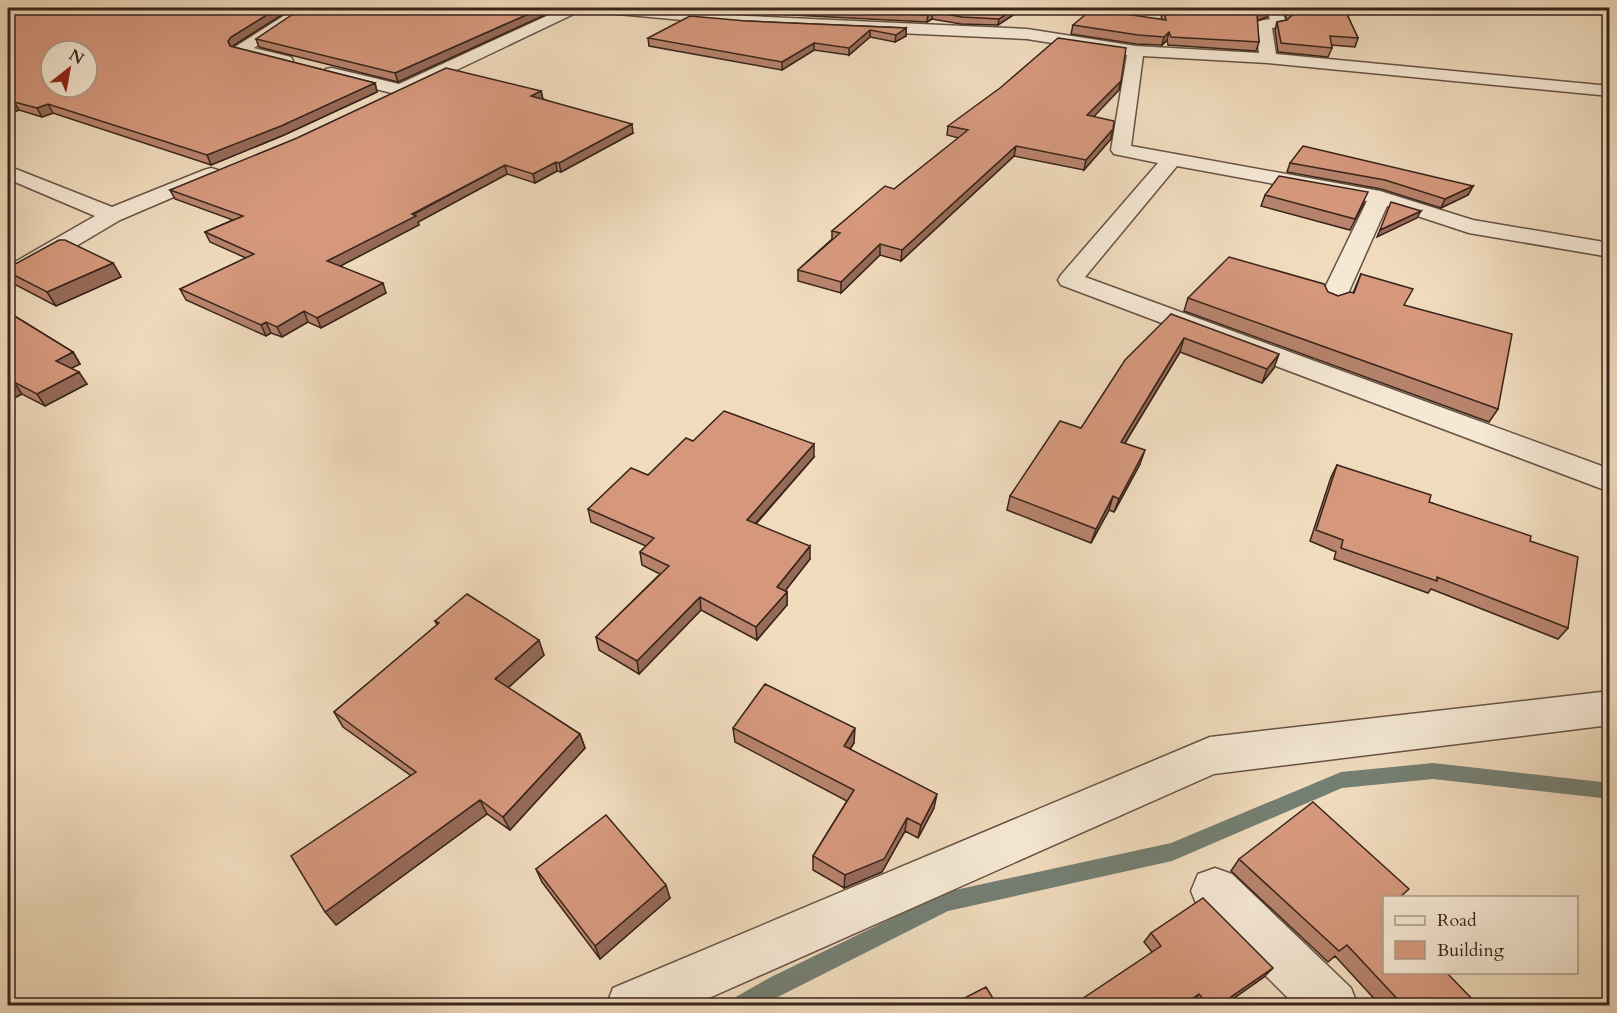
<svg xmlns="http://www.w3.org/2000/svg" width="1617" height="1013" viewBox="0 0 1617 1013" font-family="Cardo,serif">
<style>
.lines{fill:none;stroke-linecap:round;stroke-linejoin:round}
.stream{fill:#747f73;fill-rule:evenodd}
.minor-casing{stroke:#675244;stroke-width:3}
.minor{fill:#f5e8d4;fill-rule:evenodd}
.wall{fill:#b7836c;stroke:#39241b;stroke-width:1.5}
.shaded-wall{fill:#956a58;stroke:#39241b;stroke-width:1.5}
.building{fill:#d5987d;stroke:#39241b;stroke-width:1.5;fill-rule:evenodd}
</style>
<rect width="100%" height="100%" fill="#f0dbbd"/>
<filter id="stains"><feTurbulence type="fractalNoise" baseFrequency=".00333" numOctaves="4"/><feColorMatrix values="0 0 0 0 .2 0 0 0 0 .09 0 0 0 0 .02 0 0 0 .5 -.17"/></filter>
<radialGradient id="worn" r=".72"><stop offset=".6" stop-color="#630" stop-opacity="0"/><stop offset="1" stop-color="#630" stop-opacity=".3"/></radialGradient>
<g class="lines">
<!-- stream -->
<path class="stream" d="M1433,763L1610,783V799L1433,779L1342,788L1172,861L948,911L760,1006H729L732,999L771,977L946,892L1171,843L1341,772Z"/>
<defs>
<path id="minor" d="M296,8H312L254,48L291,57L293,61L291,65L285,66L235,53L233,50L235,47Z
M564,8H582L580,11L406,94L400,95L326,77L323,73L326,69L332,68L399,84Z
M589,8H642L747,16L1027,29L1136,46L1259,53L1256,24L1259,21L1270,19L1266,8H1280L1287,23L1284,26L1272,28L1276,54L1610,86V96L1268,63L1143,56L1131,146L1380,191L1473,220L1610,243V257L1469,233L1387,206L1346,298L1342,303L1333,306L1324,303L1320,298L1367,201L1177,166L1085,277L1610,469V492L1061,285L1058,280L1061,275L1158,163L1114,154L1111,150L1127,55L1027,39L747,26L596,12Z
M8,166L112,207L204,170L211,168L218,170L221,174L218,178L120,220L17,281L8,283V266L95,216L8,179Z
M1610,691V725L1214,774L691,1006H606L613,988L1210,737Z
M1215,868L1232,874L1351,988L1358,1006H1296L1198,908L1191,891L1198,874Z"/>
</defs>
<!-- minor casing -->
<use href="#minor" class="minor-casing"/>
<!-- minor -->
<use href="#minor" class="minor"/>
</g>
<!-- wall -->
<path class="wall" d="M8,8H293L234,45L232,47L375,83L377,92L284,135L211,165L53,113L42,117L19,110L8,114Z
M560,8L398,82L259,47L256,39Z
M712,8H1024L998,25L961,24L932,19L927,22L712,11Z
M1159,8H1269V9L1267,17L1257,21L1259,42L1256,51L1168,45L1167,40L1162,45L1136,44L1071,34L1073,25L1162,19Z
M1281,8H1344L1358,38L1355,47L1331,45L1332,48L1328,57L1278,52L1275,30L1277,22L1287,20Z
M746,21L906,28V36L895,42L870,37L849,55L814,50L782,70L649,46L648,38Z
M1121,81L1119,90L1094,116L1111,139L1084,170L1014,156L901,261L880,255L841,293L798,281V270L832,239V231L894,189L959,138L947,135L948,126Z
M541,91L543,99L633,133L561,172L557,171L535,183L507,174L418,222L419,225L340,266L386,293L321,328L308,322L282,337L271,333L266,336L186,300L180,289L246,258L210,242L205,232L233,220L175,199L170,190Z
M1290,163L1473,186L1468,195L1441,208L1381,189L1287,172Z
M1265,195L1364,203L1350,230L1261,206Z
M113,263L121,277L56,306L14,284L8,275V268Z
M1361,274L1404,305L1498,409L1489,422L1184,311L1188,298L1328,292L1338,296L1353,293Z
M8,312L73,352L80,364L71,368L87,384L45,406L22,394L8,401Z
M1171,314L1274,368L1262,383L1180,352L1125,443L1140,464L1114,512L1109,510L1091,543L1007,510L1010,496L1081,428Z
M693,441L814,457L756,524L810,559L785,591L787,592V605L757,640L701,610L639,674L599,650L596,637L660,574L642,565L640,552L646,546L591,522L588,509L648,475Z
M1337,465L1429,502L1530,541L1568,628L1558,639L1431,589L1428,593L1334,559L1336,552L1310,541L1331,477Z
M435,621L544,655L508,688L580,734L585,748L510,830L487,814L336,925L410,775L343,727L334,712L437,625Z
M733,728L854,743L850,749L934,808L918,838L905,831L882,872L844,888L813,870V856L847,801L735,742Z
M1239,859L1384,897V972L1478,1005H1380L1335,956L1328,962L1231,871Z
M536,869L670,898L600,959L542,882Z
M1151,933L1264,977L1224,1005H1194L1144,942Z"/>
<!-- shaded-wall -->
<path class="shaded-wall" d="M278,8H293L234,45L231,49L228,41L231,37Z
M542,8H560L398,82L395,73Z
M1015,8H1024L998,25L999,19Z
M1269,9L1267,17L1254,22L1257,14Z
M933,12L932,19L927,22L928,15Z
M906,28V36L895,42L896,35Z
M870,30V37L849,55V48Z
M1169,32L1167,40L1162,45L1164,37Z
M814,43V50L782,70V62Z
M1121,81L1119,90L1086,125L1087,115Z
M375,83L377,92L284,135L211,165L207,155Z
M541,91L543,100L531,96Z
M14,102L19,110L8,114V104Z
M48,104L53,113L42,117L37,108Z
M632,124L633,133L561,172L559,163Z
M1113,129L1111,139L1084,170L1086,160Z
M1016,146L1014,156L901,261L902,250Z
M556,162L557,171L535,183L533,174Z
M505,165L507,174L418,222L419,225L331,271L327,261Z
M1473,186L1468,195L1441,208L1445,199Z
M1421,211L1417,218L1377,237L1380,230Z
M880,244V255L841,293V282Z
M113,263L121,277L56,306L47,292Z
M383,283L386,293L321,328L317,318Z
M304,311L308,322L282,337L277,327Z
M266,322L271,333L266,336L261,325Z
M1184,338L1180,352L1117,456L1121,442Z
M73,352L80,364L64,372L56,361Z
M1279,354L1274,368L1262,383L1267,369Z
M79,372L87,384L45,406L37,394Z
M14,382L22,394L8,401V385Z
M814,444V457L747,533V520Z
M1145,450L1140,464L1114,512L1119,499Z
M1113,496L1109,510L1091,543L1096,529Z
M810,546V559L778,600L777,587Z
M787,592V605L757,640L756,627Z
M700,597L701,610L639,674L637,661Z
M539,640L544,655L501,694L495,679Z
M855,728L854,743L843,760L844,746Z
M580,734L585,748L510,830L503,817Z
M937,794L934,808L918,838L921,825Z
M480,800L487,814L336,925L325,912Z
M907,818L905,831L882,872L844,888L845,875Z
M666,885L670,898L600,959L595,946Z
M1273,968L1264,977L1224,1005H1219Z
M1199,994L1192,1003L1188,1005H1183Z"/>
<!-- building -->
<path class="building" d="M8,8H278L231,37L228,41L230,46L375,83L281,126L207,155L48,104L37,108L14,102L8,104ZM51,51H87V87H51Z
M302,8H542L395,73L256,39Z
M774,8H1015L999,19L962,17L933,12L928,15Z
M1163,8H1269V9L1257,14L1259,42L1171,37L1169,32L1164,37L1138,35L1073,25L1092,9L1166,20Z
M1288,8H1344L1358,38L1330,36L1332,48L1281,43L1277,22L1287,20L1292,15Z
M690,16L746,21L906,28L896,35L870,30L849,48L814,43L782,62L648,38Z
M1058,38L1126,48L1121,81L1087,115L1114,121L1113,129L1086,160L1016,146L902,250L880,244L841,282L798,270L840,233L832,231L885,186L894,189L968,130L948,126L1000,88Z
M446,68L541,91L531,96L632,124L559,163L556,162L533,174L505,165L412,214L416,216L327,261L383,283L317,318L304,311L277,327L266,322L261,325L180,289L254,254L205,232L243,216L170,190L297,138Z
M1303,146L1473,186L1445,199L1385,180L1290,163Z
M1279,176L1368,192L1355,219L1265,195Z
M1391,202L1421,211L1380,230Z
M59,240H65L113,263L47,292L8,272V268Z
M1229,257L1324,284L1328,292L1338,296L1350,292L1354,293L1361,274L1413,289L1404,305L1512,334L1498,409L1188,298Z
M8,312L73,352L56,361L79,372L37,394L14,382L8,385Z
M1171,314L1279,354L1267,369L1184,338L1121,442L1145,450L1119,499L1113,496L1096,529L1010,496L1060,421L1081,428L1125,360Z
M724,411L814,444L747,520L810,546L777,587L787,592L756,627L700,597L637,661L596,637L669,566L640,552L654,538L588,509L631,468L648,475L686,438L693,441Z
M1337,465L1431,495L1429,502L1531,536L1530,541L1578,557L1568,628L1437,577V581L1341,548L1343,540L1316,530Z
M467,594L539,640L495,679L580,734L503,817L480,800L325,912L291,856L416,772L334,712L439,623L435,621Z
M765,684L855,728L844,746L937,794L921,825L907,818L884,859L845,875L813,856L854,790L733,728Z
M1313,802L1409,889L1400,897H1384V972H1446L1478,1005H1403L1347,945L1339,951L1239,859Z
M606,815L666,885L595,946L536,869Z
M1203,898L1273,968L1219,1005H1208L1199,994L1183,1005H1073L1161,946L1151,933Z
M986,987L997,1005H951Z"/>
<!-- margin -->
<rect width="1617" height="1013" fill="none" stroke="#f0dbbd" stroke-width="30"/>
<rect x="9" y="9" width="1599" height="995" fill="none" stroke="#39241b" stroke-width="3"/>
<rect x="15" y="15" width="1587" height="983" fill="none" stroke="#39241b" stroke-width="1.5"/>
<!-- legend -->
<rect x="1383" y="896" width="195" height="78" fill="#f5e8d4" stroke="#aa9a8a" stroke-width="1.5"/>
<rect x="1395" y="916" width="30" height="9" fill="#f5e8d4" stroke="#aa9a8a" stroke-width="1.5"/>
<text x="1437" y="926" font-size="18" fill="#39241b">Road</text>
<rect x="1395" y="941" width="30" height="18" fill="#d5987d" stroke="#aa9a8a" stroke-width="1.5"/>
<text x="1437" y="956" font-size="18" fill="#39241b">Building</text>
<!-- north arrow -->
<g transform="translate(69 69) rotate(31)"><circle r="28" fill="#f5e8d4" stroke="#aa9a8a" stroke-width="1.5"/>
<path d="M0-4.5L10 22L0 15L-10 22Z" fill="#8f2418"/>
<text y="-9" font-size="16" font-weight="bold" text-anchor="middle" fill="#39241b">N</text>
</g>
<rect width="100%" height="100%" filter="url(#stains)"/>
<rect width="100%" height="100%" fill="url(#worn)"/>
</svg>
